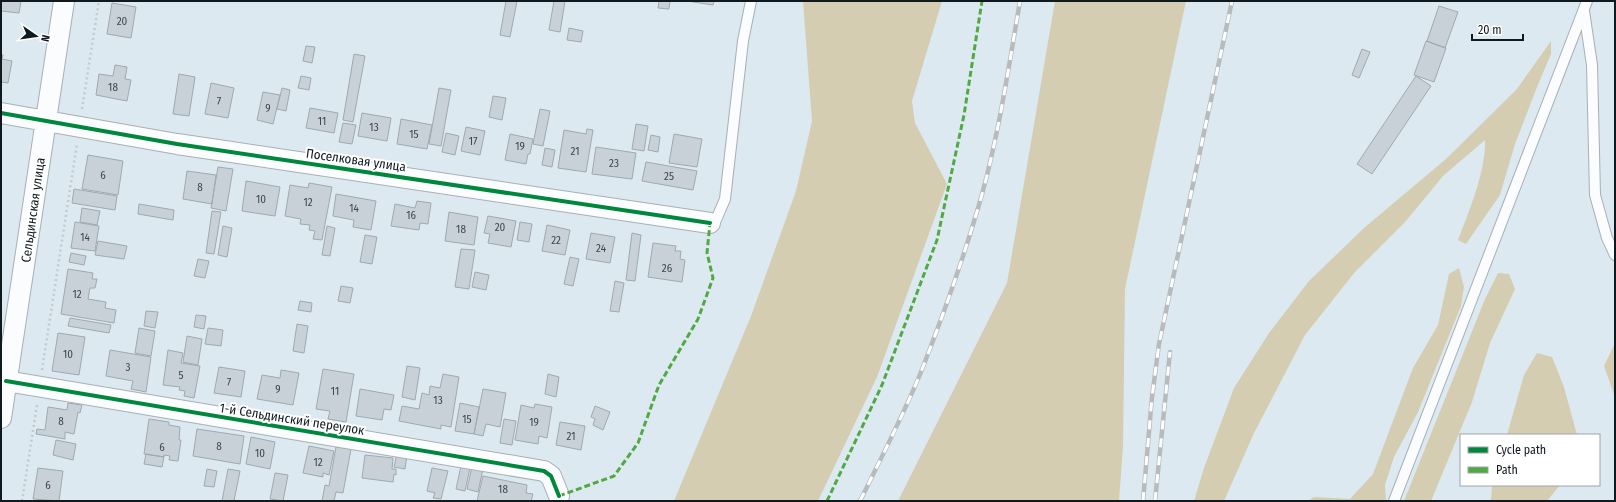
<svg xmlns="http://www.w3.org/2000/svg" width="1616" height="502" viewBox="0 0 1616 502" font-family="'Fira Sans Condensed',sans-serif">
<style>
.green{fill:#d4cdb2}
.building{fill:#c7d1d7;stroke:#9fa9ae}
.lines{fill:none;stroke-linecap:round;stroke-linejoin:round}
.service-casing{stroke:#a7b0b6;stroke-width:12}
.minor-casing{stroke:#a7b0b6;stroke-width:22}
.path{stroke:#c4c9cb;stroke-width:2.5;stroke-dasharray:2 3;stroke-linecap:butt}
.service{stroke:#fafcfd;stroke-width:10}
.minor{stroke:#fafcfd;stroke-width:20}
.rail-casing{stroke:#b7bbbd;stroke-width:4.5}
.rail{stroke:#fff;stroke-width:3;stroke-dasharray:9;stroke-linecap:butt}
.quiet{stroke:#51a943;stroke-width:3;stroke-dasharray:6 3;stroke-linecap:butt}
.cycleway-casing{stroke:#fff;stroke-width:6}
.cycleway{stroke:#00873e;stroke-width:4}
.labels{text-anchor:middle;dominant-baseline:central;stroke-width:4;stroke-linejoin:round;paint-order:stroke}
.number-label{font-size:11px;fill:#3e474c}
.street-label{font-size:13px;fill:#10191d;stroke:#fff}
</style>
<rect width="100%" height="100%" fill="#dce9f0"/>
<!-- green -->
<path class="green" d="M803,1H942L912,101L915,123L947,184L877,377L818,501H674L751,316L796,191L812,121Z
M1055,1H1186L1125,289L1123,446L1119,501H898L1007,283Z
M1551,41V54L1537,87L1515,144L1500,195L1466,244L1458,240C1469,211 1486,171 1485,140L1443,176L1406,221L1355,272L1305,335L1254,433L1224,501H1194L1204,468L1234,388L1269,333L1309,281L1364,228L1446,159L1517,89Z
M1459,268L1464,287L1461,306L1418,412L1394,457L1385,485L1386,501H1308L1314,497L1350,499L1373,474L1413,368L1438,325L1449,274Z
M1498,273L1509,274L1515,289L1490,343L1472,402L1431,501H1404L1485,299Z
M1615,343V397L1604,366Z
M1537,353L1552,357L1564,387L1577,435H1507L1524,375Z
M1492,485H1560L1547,501H1491Z"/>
<!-- building -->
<path class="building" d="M1,1H21L19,13L1,11Z
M506,1H517L510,37L500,35Z
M554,1H565L560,32L549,30Z
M659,1H670L669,9L658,8Z
M687,1H714L713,5Z
M112,3L136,7L131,38L107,34Z
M1439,6L1458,12L1445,48L1427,41Z
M569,28L583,31L581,42L567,40Z
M1426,41L1446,48L1434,82L1414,75Z
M306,46L315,47L312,63L303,61Z
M1362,49L1370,52L1359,78L1352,75Z
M354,54L365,56L353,122L343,120Z
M1,55H3L2,59L12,61L8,83L1,82Z
M115,65L127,67L125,79L131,80L127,101L96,95L99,74L113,76Z
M179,74L195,77L189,116L173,114Z
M301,76L311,78L309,90L298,88Z
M1416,76L1431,86L1372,174L1357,164Z
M211,83L234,88L228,118L205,114Z
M282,88L290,90L286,111L277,109Z
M439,88L451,90L441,146L429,144Z
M263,92L280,95L273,124L257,120Z
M493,96L506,98L502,120L489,117Z
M310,108L338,113L334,133L306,128Z
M540,109L550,111L543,146L533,144Z
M362,113L391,118L387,141L358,136Z
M401,119L432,125L427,149L397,144Z
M343,123L356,125L352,144L339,142Z
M636,124L648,126L644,151L632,149Z
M466,127L485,131L480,155L461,151Z
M587,129L593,130L586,172L558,168L564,130L586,134Z
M446,133L459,136L455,155L442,152Z
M510,134L533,139L530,154H528L526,164L505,160Z
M674,134L702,139L697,167L669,163Z
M651,135L660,137L658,152L648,150Z
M596,147L636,153L632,179L592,174Z
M545,148L555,150L552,167L542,165Z
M88,155L123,161L118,195L82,189Z
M646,162L697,171L693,190L642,181Z
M218,167L233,169L226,211L211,208Z
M187,171L216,175L212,204L183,199Z
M246,181L280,187L275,216L242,211Z
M309,183L332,187L322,240L313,239L315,231L309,230L310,225L300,224L301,219L285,216L290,185L308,188Z
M74,189L117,196L115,210L72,203Z
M336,194L376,201L371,230L353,227L354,220L333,216Z
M417,201L431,203L428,224L420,223L419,230L391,226L395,204L415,208Z
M139,204L174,210L173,220L138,214Z
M82,208L100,211L97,225L80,222Z
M212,211L221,212L214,254L206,253Z
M449,212L478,217L474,245L445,241Z
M488,216L516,221L511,247L488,243L490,234L484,233Z
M75,222L99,226L95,251L71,248Z
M520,222L532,224L529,242L517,240Z
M547,225L570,230L565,255L542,251Z
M223,226L232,228L227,257L218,255Z
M327,226L335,228L330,256L322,255Z
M591,233L615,237L610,263L586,259Z
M632,233L641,235L635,281L626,280Z
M365,235L377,237L372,264L360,262Z
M98,241L127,246L124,259L95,255Z
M653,243L676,246L675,251H681L680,259L685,260L682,282L648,277Z
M461,249L475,250L469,289L455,287Z
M71,253L86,256L84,265L69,262Z
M570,257L579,259L573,286L564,284Z
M198,259L209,261L205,278L194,276Z
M68,269L93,273L92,279H97L95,288H90L88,299L106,302L105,308L116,310L114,323L61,314Z
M475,272L489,275L486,290L472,287Z
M615,281L624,283L619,312L610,311Z
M341,286L353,288L350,303L338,301Z
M300,301L312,303L311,312L298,310Z
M146,311L158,312L155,328L144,326Z
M196,315L206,316L204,329L194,327Z
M70,318L111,325L109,333L68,326Z
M297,324L308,326L304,353L293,351Z
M139,328L155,331L151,356L135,353Z
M208,328L223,330L221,346L205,344Z
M58,333L85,337L79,375L52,371Z
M187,336L202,339L198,365L183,362Z
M110,350L151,357L146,392L131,389L133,381L106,376Z
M168,350L183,353L181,363L200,366L194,398L184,396L185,391L179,390L180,387L163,385Z
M407,366L420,368L415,400L402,397Z
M219,367L245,371L241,397L214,393Z
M323,369L354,374L346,422L328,419L330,411L316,409Z
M281,370L299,373L293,405L257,399L262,375L280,378Z
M443,374L459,377L451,427L441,425V429L399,421L402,406L419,409L422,393L429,395L430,386L440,388Z
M548,374L559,377L556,397L545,394Z
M360,389L394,395L391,410L384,409L382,420L356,416Z
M483,389L506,393L500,427L486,424L483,436L474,434Z
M68,403L82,405L80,413L78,412L74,434L65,432V439L36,434L37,429L45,430L48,407L67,410Z
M460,403L479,407L474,434L455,431Z
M535,404L552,407L547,438L539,436L538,444L515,440L521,405L534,408Z
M595,406L610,412L603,430L593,425L595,419L591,417Z
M149,419L169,422V425L180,427L179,440H181L178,461L169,460L170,456L164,455V457L144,454Z
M504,419L516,421L512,445L500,443Z
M560,422L585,426L581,450L556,445Z
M197,429L244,436L240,464L193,456Z
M251,437L275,442L270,469L246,464Z
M56,440L76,444L73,460L53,455Z
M309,446L334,451L329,475L323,473V477L303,473Z
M336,447L351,449L343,493L336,492L334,501H322L325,485L329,486Z
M397,453L407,455L405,469L394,467Z
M146,454L164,457L162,467L144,464Z
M365,455L393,458L392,469H396V475L394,474L393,482L362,478Z
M461,466L470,468L465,491L456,489Z
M472,467L483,469L478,492L467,489Z
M38,468L63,471L59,501L33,499Z
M432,468L448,471L441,499L433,498L435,493L427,491Z
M207,469L217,471L214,487L204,486Z
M228,469L240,471L234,501H222Z
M275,473L288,475L283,501L270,499Z
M483,476L527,485L526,493L533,494L531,501H477Z"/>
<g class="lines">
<defs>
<path id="service" d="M1584,11L1592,65L1595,195L1607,238L1615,255
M710,223L716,220L725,199L743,41L751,1
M1394,501L1587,1"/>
<path id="minor" d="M1,113L177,144L710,223
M6,381L544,471L551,476L559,496
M1,418L64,1"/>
</defs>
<!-- service casing -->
<use href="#service" class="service-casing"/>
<!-- minor casing -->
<use href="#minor" class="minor-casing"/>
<!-- path -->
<path class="path" d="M82,109L99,1
M42,370L77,144
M22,501L37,405"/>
<!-- service -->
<use href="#service" class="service"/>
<!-- minor -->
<use href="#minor" class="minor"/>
<defs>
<path id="rail" d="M860,501C881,458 903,416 921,372C941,321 960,268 976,215C997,147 1008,71 1020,1
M1143,501L1152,397L1159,344L1232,1
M1155,501L1170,352"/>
</defs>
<!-- rail casing -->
<use href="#rail" class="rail-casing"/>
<!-- rail -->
<use href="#rail" class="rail"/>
<!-- quiet -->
<path class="quiet" d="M559,496L614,476L638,443L659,385L698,319L713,278L707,253L710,223
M827,501L882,385L937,240L964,115L982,1"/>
<defs>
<path id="cycleway" d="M1,113L177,144L710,223
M6,381L544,471L551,476L559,496"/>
</defs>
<!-- cycleway casing -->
<use href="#cycleway" class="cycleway-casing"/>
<!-- cycleway -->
<use href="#cycleway" class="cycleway"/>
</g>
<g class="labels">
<!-- number labels -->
<g class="number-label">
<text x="122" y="21">20</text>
<text x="113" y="87">18</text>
<text x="219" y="101">7</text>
<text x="268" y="108">9</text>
<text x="322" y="121">11</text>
<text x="374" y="127">13</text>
<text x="414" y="134">15</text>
<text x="473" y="141">17</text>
<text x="520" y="146">19</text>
<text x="575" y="151">21</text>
<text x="614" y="163">23</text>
<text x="103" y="175">6</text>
<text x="669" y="176">25</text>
<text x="200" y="187">8</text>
<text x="261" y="199">10</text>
<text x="308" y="202">12</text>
<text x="354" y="208">14</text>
<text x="411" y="215">16</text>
<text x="500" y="227">20</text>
<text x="461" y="229">18</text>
<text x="85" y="237">14</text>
<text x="556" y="240">22</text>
<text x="601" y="248">24</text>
<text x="667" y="268">26</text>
<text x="77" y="294">12</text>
<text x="68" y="354">10</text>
<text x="128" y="367">3</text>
<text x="181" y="375">5</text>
<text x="229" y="382">7</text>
<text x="278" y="389">9</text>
<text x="335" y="391">11</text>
<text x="438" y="400">13</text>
<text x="467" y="419">15</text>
<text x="61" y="421">8</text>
<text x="534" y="422">19</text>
<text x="571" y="436">21</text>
<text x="219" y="446">8</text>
<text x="162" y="447">6</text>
<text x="260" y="453">10</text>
<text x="318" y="462">12</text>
<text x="48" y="485">6</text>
<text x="503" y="489">18</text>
</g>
<!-- street labels -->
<g class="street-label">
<text transform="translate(356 160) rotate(8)">Поселковая улица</text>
<text transform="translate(33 210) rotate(-82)">Сельдинская улица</text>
<text transform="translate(292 419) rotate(9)">1-й Сельдинский переулок</text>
</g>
</g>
<!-- border -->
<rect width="1616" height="502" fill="none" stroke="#10191d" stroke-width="4"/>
<!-- legend -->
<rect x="1460" y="434" width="140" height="52" fill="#ffffff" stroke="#9fa3a5"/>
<rect x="1468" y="447" width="20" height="6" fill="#00873e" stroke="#9fa3a5"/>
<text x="1496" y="454" font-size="12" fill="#10191d">Cycle path</text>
<rect x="1468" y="467" width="20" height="6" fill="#51a943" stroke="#9fa3a5"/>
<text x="1496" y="474" font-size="12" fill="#10191d">Path</text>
<!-- north arrow -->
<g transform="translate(36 36) rotate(103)" stroke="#ffffff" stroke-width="3" paint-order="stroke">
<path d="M0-3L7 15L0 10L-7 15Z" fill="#10191d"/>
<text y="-6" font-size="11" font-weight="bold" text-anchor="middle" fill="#10191d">N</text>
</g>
<!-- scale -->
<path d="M1472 34v6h51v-6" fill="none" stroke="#10191d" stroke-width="2"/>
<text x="1478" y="34" font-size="12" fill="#10191d" stroke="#ffffff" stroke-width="3" paint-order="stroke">20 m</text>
</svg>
